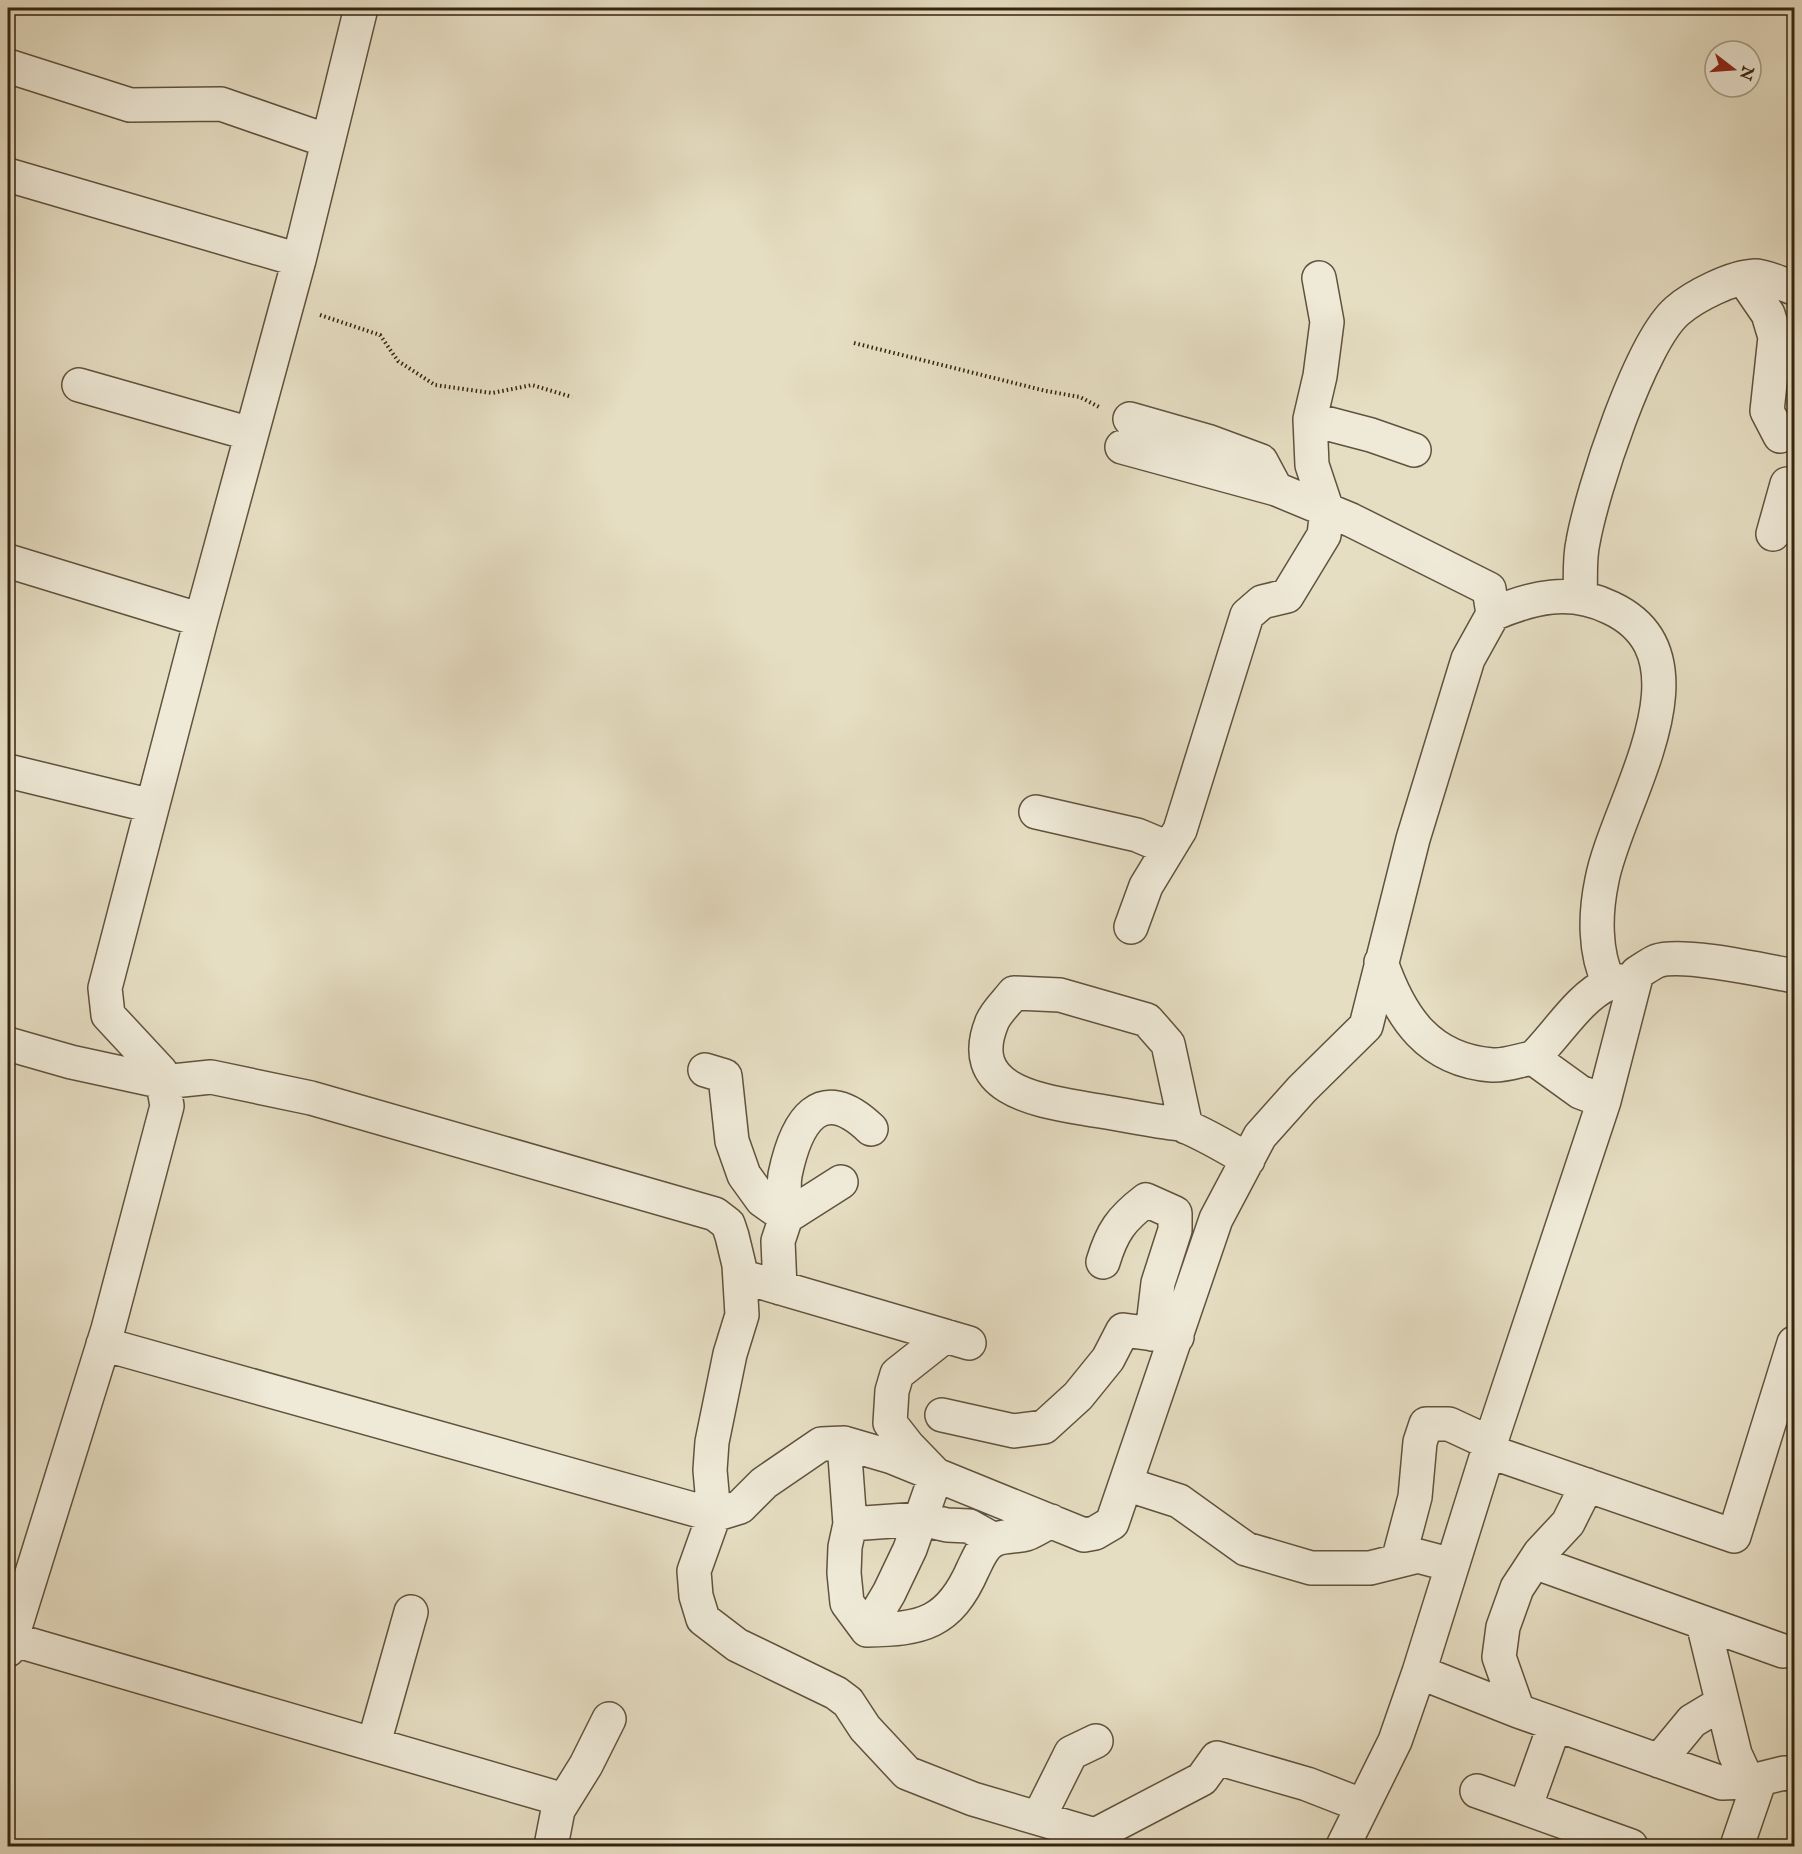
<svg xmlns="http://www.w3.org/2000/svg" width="1802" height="1854" viewBox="0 0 1802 1854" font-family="'IM FELL English',serif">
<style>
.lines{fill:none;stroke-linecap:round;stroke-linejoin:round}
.minor-casing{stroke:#61523d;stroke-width:36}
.path{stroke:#352410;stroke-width:4;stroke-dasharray:1.5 3;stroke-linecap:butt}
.minor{stroke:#efead8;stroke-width:33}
</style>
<rect width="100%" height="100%" fill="#e6dec3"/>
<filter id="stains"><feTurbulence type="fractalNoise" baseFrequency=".00333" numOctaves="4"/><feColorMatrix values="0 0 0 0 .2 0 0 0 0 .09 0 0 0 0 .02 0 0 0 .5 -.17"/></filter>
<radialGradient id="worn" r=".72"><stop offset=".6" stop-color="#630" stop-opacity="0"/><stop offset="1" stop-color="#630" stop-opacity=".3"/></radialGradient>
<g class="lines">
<defs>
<path id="minor" d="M8,66L130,105L221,104L328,141
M8,175L299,260
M1744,279L1768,314L1775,337L1767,411L1780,436
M79,385L251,434
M1130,419L1207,441L1261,461L1276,489
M1310,419L1371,435L1414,450
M1773,534L1787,484L1794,486
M8,561L201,620
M1580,596C1581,579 1579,559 1583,542C1592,491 1640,343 1677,311C1694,296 1732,277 1755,276C1767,276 1783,285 1794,288
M1493,614C1533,597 1570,588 1611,608C1717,658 1616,804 1602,880C1595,913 1594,952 1609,983
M8,771L152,806
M1036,812L1137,835L1168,848
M1131,927L1146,886L1180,830L1247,615L1262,602L1287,596L1324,535L1327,510L1312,465L1310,419L1320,376L1327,322L1319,278
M1381,962C1400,1017 1428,1060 1492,1065C1505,1066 1520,1060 1533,1058L1580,1092L1604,1101
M8,1044L71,1062L163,1082L211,1077L311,1098L715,1214L728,1224L732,1236L739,1265L742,1315L730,1354L712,1442L710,1470L714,1515L694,1571L696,1596L703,1619L737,1645L836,1693L848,1702L865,1728L907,1773L973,1799L1095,1835L1202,1779L1217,1758L1307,1784L1361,1805
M1533,1058C1556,1036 1579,997 1608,984C1614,981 1624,981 1631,980
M705,1070L725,1076L732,1141L744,1175L762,1200L786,1217
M1186,1127L1168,1044L1147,1020L1060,995L1014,993C1007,1002 996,1012 992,1022C963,1093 1044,1101 1093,1110C1122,1114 1150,1121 1180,1124C1204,1134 1225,1146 1248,1160
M786,1217C785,1204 783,1188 785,1175C796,1122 820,1080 871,1129
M1103,1262C1112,1232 1121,1219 1146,1200L1175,1213V1230L1158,1283L1152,1334
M740,1276L969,1343
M780,1288L778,1241L786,1217L841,1182
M103,1344L714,1515L740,1507L764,1483L821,1444L844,1443L892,1457L1084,1535L1095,1533L1112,1523L1216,1219L1260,1136L1302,1089L1366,1026L1413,839L1468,659L1493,614L1489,589L1351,520L1276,489L1122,447
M942,1415L1014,1431L1044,1427L1078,1396L1108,1359L1123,1330L1177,1337
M844,1443L850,1524L845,1547L844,1573L847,1603L867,1630
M1488,1451L1734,1536L1794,1343
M1126,1484L1179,1501L1246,1549L1311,1568H1370L1418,1556L1452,1565
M1587,1485L1568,1523L1540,1553L1517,1588L1503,1627L1499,1657L1518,1711L1722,1783L1748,1782L1784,1773L1794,1774
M850,1524L921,1519L947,1525L969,1526L994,1540
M1398,1561L1415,1497L1420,1442L1426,1424H1449L1490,1443
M1534,1562L1783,1651
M1703,1623L1735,1754L1748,1782
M867,1630L889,1593L910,1549L936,1475L908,1446L890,1423L892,1391L897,1374L945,1336
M867,1630C922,1629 949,1624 973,1569C978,1559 983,1545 994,1540C1003,1535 1016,1537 1026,1534C1034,1531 1043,1525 1051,1521
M11,1639L564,1800
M8,1650L108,1329L167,1106L161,1072L108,1015L105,988L201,620L299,260L361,8
M1419,1672L1518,1711
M374,1743L411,1612
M1659,1761L1692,1721L1722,1703
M1477,1791L1525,1808L1555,1724
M1525,1808L1631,1846
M1039,1817L1071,1753L1096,1741
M551,1846L558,1810L586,1765L609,1719
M1343,1846L1395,1741L1419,1672L1494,1432L1604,1101L1637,973C1644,969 1650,964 1657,961C1682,952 1766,971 1794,976
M1737,1846L1760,1779"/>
</defs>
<!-- minor casing -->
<use href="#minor" class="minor-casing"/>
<!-- path -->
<path class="path" d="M320,315L380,335L398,361L435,385L492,393L532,385L572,397
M854,343L1046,391L1080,397L1099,407"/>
<!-- minor -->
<use href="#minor" class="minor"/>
</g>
<!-- margin -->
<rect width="1802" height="1854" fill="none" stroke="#e6dec3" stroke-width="30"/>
<rect x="9" y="9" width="1784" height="1836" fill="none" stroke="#352410" stroke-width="3"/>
<rect x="15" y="15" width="1772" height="1824" fill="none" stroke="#352410" stroke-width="1.5"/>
<!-- north arrow -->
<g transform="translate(1733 69) rotate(107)"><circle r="28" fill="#efead8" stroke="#a59b88" stroke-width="1.5"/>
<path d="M0-4.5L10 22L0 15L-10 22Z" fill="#8f2418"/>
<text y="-9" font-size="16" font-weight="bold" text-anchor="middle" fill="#352410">N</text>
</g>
<rect width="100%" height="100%" filter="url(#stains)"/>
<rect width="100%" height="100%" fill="url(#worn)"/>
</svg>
